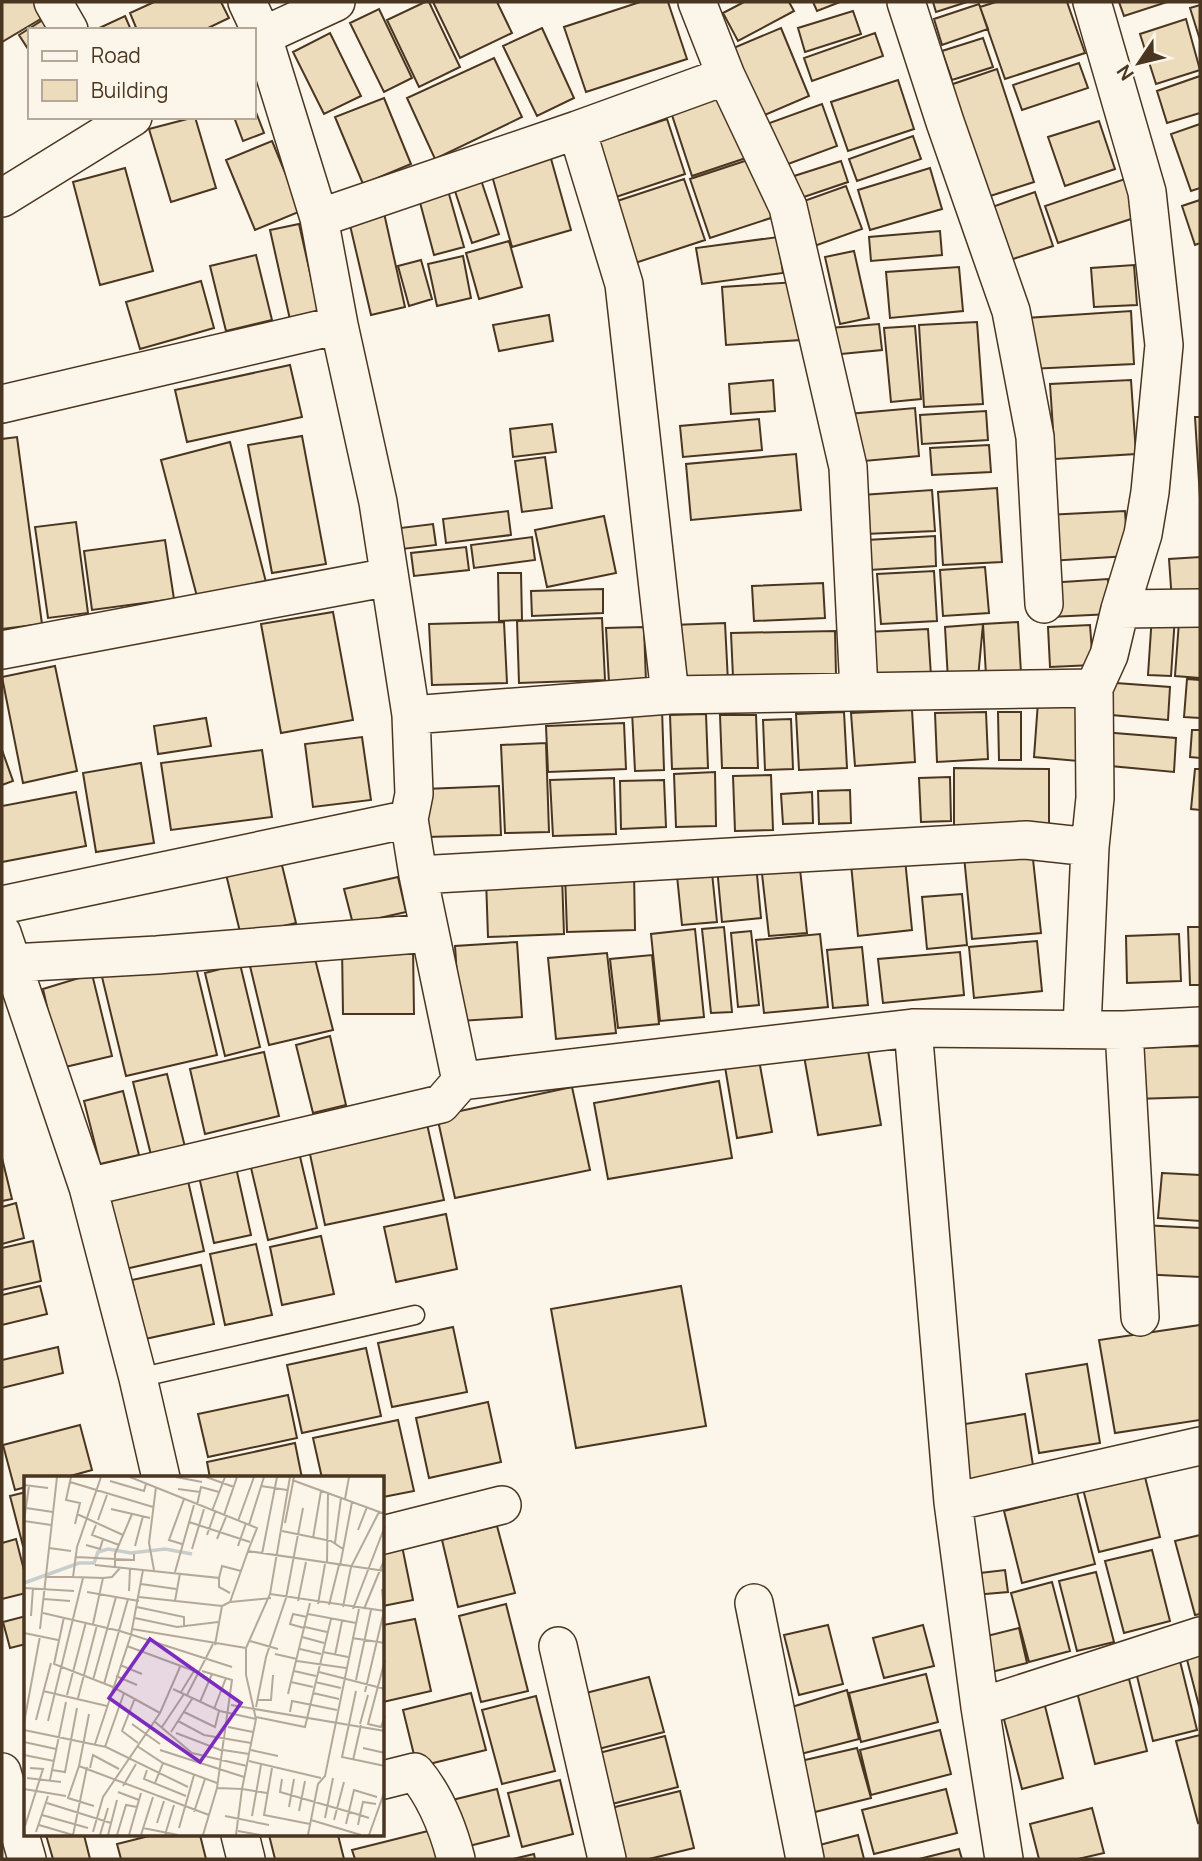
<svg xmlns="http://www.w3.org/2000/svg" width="1202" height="1861" viewBox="0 0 1202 1861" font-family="Manrope,sans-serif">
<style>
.building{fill:#ecdcbc;stroke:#4a3520;stroke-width:2}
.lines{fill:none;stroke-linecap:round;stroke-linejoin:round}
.lane-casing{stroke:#4a3520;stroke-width:21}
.street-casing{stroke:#4a3520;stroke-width:40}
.lane{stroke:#fbf6e9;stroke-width:18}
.street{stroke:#fbf6e9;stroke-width:37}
.inset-river{fill:none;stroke:#c9cecd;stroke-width:3.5}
.inset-road{fill:none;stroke:#b4a999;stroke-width:2}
.view{fill:#7b2cbf;fill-opacity:0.15;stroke:#7b2cbf;stroke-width:3.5}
.inset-edge{fill:none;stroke:#4a3520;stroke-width:3.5}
</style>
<rect width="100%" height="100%" fill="#fbf6e9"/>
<!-- building -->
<path class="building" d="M2,2H34L44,17L2,42Z
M154,2H221L229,18L204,30H137L130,13Z
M425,2H429L460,67L419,87L387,20Z
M433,2H497L512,33L460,58Z
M640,2H668L687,59L586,92L564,27Z
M744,2H789L794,11L738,41L723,13Z
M813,2H840L817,11Z
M933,2H967L936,12Z
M996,2H1067L1085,53L1005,79L980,7Z
M1119,2H1167L1124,16Z
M979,4L988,29L942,45L934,19Z
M1200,5V40L1190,8Z
M379,9L412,78L384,92L350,23Z
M853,11L861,34L805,52L798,28Z
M125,16L131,30H95Z
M46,18L54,30H30V52L19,35Z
M1186,19L1200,70L1156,84L1140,34Z
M542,28L574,98L537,116L503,46Z
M781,28L809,96L753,120L724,52Z
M330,33L361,96L324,114L293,52Z
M875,33L883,56L812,81L804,58Z
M983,38L993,67L952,80L942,51Z
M494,58L522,117L435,159L407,98Z
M1079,63L1088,88L1022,110L1013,85Z
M997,69L1034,182L987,197L950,85Z
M1200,76V113L1167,123L1157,91Z
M898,80L914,129L848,151L831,102Z
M724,90L746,158L692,176L670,109Z
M384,98L411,164L363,184L335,117Z
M822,104L837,146L780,167L764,125Z
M254,107L264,133L243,141L234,117H254Z
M195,117L216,188L171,202L149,129Z
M667,119L685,174L607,200L588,145Z
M1099,121L1115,169L1065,186L1048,137Z
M1200,124V188L1191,191L1171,134Z
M913,136L921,159L857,181L849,159Z
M272,141L301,211L255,230L226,160Z
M548,148L571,230L512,247L489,165Z
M757,157L777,216L710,238L690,179Z
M841,161L848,182L798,199L791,177Z
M125,168L153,271L100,285L73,182Z
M930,168L942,209L870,230L858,190Z
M684,179L705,240L626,266L605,205Z
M1125,179L1137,217L1058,243L1045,206Z
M481,180L499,234L472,243L454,188Z
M846,186L862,229L806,249L790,206Z
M447,187L464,247L434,255L418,195Z
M1035,192L1053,246L1010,260L992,207Z
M1200,200V243L1195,245L1182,206Z
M384,213L405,307L371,315L349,221Z
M299,224L320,317L291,324L270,230Z
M940,231L942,255L871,261L869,237Z
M778,237L783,273L702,284L696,248Z
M509,241L522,287L479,299L466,253Z
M854,251L869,318L840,324L825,257Z
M256,255L272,320L226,331L210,266Z
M463,256L471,298L437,306L428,264Z
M421,260L432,299L409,306L398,266Z
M1134,265L1137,305L1094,307L1091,268Z
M959,267L963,311L890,318L886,272Z
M201,281L214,328L140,349L126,302Z
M797,282L801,340L726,345L722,287Z
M1131,311L1134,364L1029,369L1026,318Z
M549,315L553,341L499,351L493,325Z
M977,322L983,404L924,407L919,325Z
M879,324L882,350L831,355L829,328Z
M915,326L921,399L891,402L884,328Z
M290,365L302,417L187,442L175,390Z
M773,380L775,411L731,414L729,384Z
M1131,380L1136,454L1055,459L1050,384Z
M915,408L919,456L853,462L848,414Z
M986,411L988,440L922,444L920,415Z
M1195,417H1200V498Z
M759,419L762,450L683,457L680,426Z
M552,424L556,452L513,457L510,429Z
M302,436L326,564L272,573L248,445Z
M17,437L42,624L2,629V439Z
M230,442L267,586L199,604L161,460Z
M989,445L991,472L932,475L930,448Z
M796,454L801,510L691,520L686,464Z
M545,457L552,508L522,512L515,461Z
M997,488L1002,562L943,565L938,492Z
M932,490L935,531L865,534L862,495Z
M508,511L511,535L446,543L443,519Z
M1125,511L1128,556L1049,561L1046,515Z
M604,516L616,573L547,587L535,530Z
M76,522L88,613L48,618L35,527Z
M433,524L436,545L394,550L392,529Z
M935,536L936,566L869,570L867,540Z
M532,537L535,560L474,568L471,545Z
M165,540L174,599L92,610L84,551Z
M466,547L469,570L414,576L411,553Z
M1200,557V600L1172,602L1169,559Z
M985,567L989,613L943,616L940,570Z
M934,571L937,621L881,624L877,574Z
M498,573H521L522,620L499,621Z
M1108,579L1111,614L1050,617L1048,583Z
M823,583L825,618L754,621L752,586Z
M603,589V613L532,616L531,591Z
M1180,608L1200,611V678L1175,676Z
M333,612L353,720L281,733L261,624Z
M1152,615L1175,616L1171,676L1148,675Z
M602,618L605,680L519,683L517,621Z
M504,622L507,683L432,685L429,624Z
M1018,622L1021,673L986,675L983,624Z
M725,623L728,682L675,684L672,625Z
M983,624L978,678L948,680L945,627Z
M1090,625L1093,665L1050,667L1048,627Z
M644,627L646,682L609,683L606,628Z
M928,629L931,676L870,679L867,632Z
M835,631L836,675L733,677L731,633Z
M55,666L77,771L23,783L2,677Z
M1187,679L1200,680V718L1184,717Z
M1102,682L1170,687L1168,720L1100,714Z
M1038,702L1082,706L1078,761L1034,757Z
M662,709L664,770L635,771L632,711Z
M912,710L915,762L855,766L851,713Z
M844,712L847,768L799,770L796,714Z
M986,712L988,759L937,762L935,713Z
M998,712H1021V760H999Z
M706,714L708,768L672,769L670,715Z
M720,715H756L758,768H722Z
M206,718L211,746L158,754L154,726Z
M791,719L793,769L765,770L763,720Z
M624,723L626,769L548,772L546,726Z
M1192,730H1200V758L1190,757Z
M1102,732L1176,738L1174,772L1100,765Z
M362,737L371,800L313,807L305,744Z
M546,743L549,832L505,833L501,745Z
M2,750L13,781L2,785Z
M262,750L272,817L171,830L161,763Z
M141,763L154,843L96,852L83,773Z
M954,768L1049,769V826H954Z
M1195,769H1200V810L1191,809Z
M715,772L716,826L676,827L674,774Z
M771,775L773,830L735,831L733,776Z
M950,777L951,821L921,822L919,778Z
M614,778L616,834L553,836L550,780Z
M664,780L666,827L621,829L620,781Z
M499,786L501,835L426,837L424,789Z
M850,790L851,823L819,824L818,791Z
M76,792L86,846L2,862V806Z
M812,792L813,823L783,824L781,794Z
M1032,850L1041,933L972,939L964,856Z
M280,857L296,923L241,936L225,870Z
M905,859L912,930L858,936L851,864Z
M799,860L807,933L769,936L761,865Z
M711,863L717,922L682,925L676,866Z
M756,864L761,918L722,922L717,867Z
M634,871L635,930L567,932L565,873Z
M562,876L564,934L488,937L486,879Z
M398,877L406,912L353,924L344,889Z
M962,894L967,945L927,949L922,897Z
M724,927L732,1012L711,1013L702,929Z
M1188,927H1200V985H1190Z
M695,929L704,1017L660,1021L651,934Z
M751,931L759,1005L738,1007L731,933Z
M820,934L828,1007L764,1013L756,940Z
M1179,934L1181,981L1127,983L1126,936Z
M1037,941L1042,991L974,998L969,947Z
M517,942L522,1017L460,1021L455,946Z
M312,947L333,1030L269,1045L249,962Z
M342,947H413L414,1014H343Z
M862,947L868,1005L833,1008L827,950Z
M960,952L964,995L883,1003L878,959Z
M607,953L616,1033L556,1039L548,958Z
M193,955L217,1055L126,1076L102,977Z
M652,955L659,1024L618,1028L610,959Z
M240,964L260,1047L225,1056L205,973Z
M92,974L112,1056L61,1068L43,989Z
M330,1036L346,1105L313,1113L296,1045Z
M867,1045L881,1125L818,1135L804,1056Z
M1200,1046V1097L1134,1099L1132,1048Z
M757,1049L772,1132L737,1138L723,1055Z
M264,1052L279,1116L205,1134L190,1069Z
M167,1074L186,1151L152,1159L133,1082Z
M719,1081L732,1158L608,1179L594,1103Z
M572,1087L590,1170L455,1198L437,1116Z
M123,1091L139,1155L100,1164L84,1101Z
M425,1115L444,1200L325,1225L307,1140Z
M297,1144L317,1228L268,1240L248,1155Z
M2,1158L12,1199L2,1201Z
M235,1163L251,1235L214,1243L198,1172Z
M1162,1173L1200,1175V1221L1158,1218Z
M188,1181L204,1251L121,1270L105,1200Z
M16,1203L24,1238L2,1244V1207Z
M446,1214L457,1269L396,1282L384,1227Z
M1141,1225L1200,1228V1277L1139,1274Z
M321,1236L334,1294L282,1305L270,1247Z
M33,1241L41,1281L2,1290V1248Z
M256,1244L272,1315L225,1325L210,1254Z
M201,1265L214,1324L145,1339L132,1280Z
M40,1286L47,1314L2,1325V1295Z
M681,1286L706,1426L576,1448L551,1309Z
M1200,1325V1420L1115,1433L1099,1340Z
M453,1327L467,1392L392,1407L378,1343Z
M58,1347L63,1373L2,1388V1360Z
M366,1348L381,1416L302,1433L287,1365Z
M1087,1364L1100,1443L1039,1453L1026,1374Z
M288,1395L297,1438L208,1457L198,1414Z
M488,1402L501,1462L429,1478L416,1418Z
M1025,1414L1034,1472L969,1483L959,1425Z
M398,1420L414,1491L383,1497V1478H322L313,1438Z
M80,1425L92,1470L63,1478H26V1487L15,1490L3,1445Z
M295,1443L302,1478H210L207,1462Z
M1144,1473L1160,1537L1099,1552L1083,1489Z
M26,1492V1546H23L10,1496Z
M1077,1493L1095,1564L1022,1583L1004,1511Z
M497,1526L515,1593L458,1607L442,1540Z
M1200,1535V1614L1195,1615L1175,1541Z
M16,1539L26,1578V1593L2,1599V1543Z
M402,1546L413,1600L383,1606V1549Z
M1152,1550L1170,1621L1124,1633L1105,1561Z
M1005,1570L1008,1592L974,1595L972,1574Z
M1096,1572L1114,1642L1077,1651L1059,1581Z
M1052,1582L1070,1651L1029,1662L1011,1593Z
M506,1604L528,1691L481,1702L459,1616Z
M26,1616V1644L10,1648L3,1622Z
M415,1619L431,1691L383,1702V1625Z
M828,1625L843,1684L799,1695L784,1635Z
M923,1625L934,1666L884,1678L873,1638Z
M1019,1628L1027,1663L984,1674L975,1639Z
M1200,1648V1710L1185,1652Z
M1178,1653L1197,1730L1153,1741L1134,1664Z
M926,1674L938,1722L861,1742L849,1693Z
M649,1677L664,1732L587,1752L574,1696Z
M1129,1679L1147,1751L1095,1764L1077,1692Z
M847,1690L859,1739L789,1757L782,1710Z
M471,1693L486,1750L417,1767L403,1710Z
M1042,1694L1063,1778L1022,1789L1000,1704Z
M536,1696L555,1771L502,1784L482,1710Z
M940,1730L951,1774L871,1795L860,1750Z
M1200,1735V1822L1198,1823L1176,1741Z
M665,1736L678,1787L612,1804L599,1753Z
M857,1748L871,1798L803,1815L792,1763Z
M560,1780L573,1834L522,1847L508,1793Z
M497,1789L509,1836L457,1849L444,1802Z
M946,1789L957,1833L874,1854L862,1810Z
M680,1791L694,1848L649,1859H624L611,1808Z
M1092,1808L1104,1853L1078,1859H1039L1030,1824Z
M432,1830L439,1859H355L352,1850Z
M46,1835H84L90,1859H53Z
M153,1835H200L206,1859H121L117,1844Z
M269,1835H338L344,1859H275Z
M858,1835L864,1859H811L808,1848Z
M959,1849L962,1859H919Z
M534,1854L535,1859H513Z"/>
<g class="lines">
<defs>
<path id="lane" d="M138,1378L415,1315"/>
<path id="street" d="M53,2L69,30
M247,2L262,34L319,218L339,325L378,502L411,715L414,794L409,819L418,875L461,1081
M697,2L726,76L788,207L848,467L859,691
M906,2L945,122L1011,311L1035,437L1044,604
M254,40L336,2
M577,130L726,76
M2,198L133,117
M319,218L577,130L624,284L670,695
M2,404L339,325
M1120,609L1200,608
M2,650L389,577
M411,715L670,695L1094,688
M418,875L1026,840L1090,847
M2,905L409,819
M2,933L88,1187L138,1378L161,1478
M12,963L157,955L430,933
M913,1028L953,1502L980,1707L1004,1859
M1082,1028L1090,847L1095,798L1094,688L1109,655L1120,609L1143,534L1150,492L1164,345L1147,192L1092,2
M1124,1030L1140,1317
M88,1187L441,1104L461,1081L913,1028L1124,1030L1200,1026
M953,1502L1200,1446
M383,1535L502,1505
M754,1603L805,1859
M558,1646L607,1859
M980,1707L1200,1636
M2,1772L27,1859
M383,1780L415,1772C436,1797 448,1828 456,1859
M240,1835L246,1859"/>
</defs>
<!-- lane casing -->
<use href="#lane" class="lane-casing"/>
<!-- street casing -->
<use href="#street" class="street-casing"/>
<!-- lane -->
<use href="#lane" class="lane"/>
<!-- street -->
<use href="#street" class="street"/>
</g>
<!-- overview -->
<g transform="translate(24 1476)">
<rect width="360" height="360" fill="#fbf6e9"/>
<path class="inset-river" d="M0,107L55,87H70L74,76L84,73L107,77L141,73L168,78"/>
<path class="inset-road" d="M47,1L42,24L56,27L51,48M106,1L233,52L224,75L361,95M152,1L178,6M182,1L210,11M268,4L361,38M86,5L120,15L122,8M46,6L129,31M0,9L24,12M237,10L263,14M154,13L176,16M321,23L325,1M173,29L177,11L195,16M2,32L29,36M87,33L126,42M188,35L201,1M53,38L99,59M200,39L213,1M74,44L83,19M0,45L5,10M0,45L27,49M214,45L230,1M165,46L226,66M261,47L270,1M72,49L68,59L95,69M225,49L240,1M334,54L343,31M258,55L307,65L319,73M183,59L191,36M289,62L297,15M193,63L202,41M311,67L317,22M158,68L145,64L160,23M62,69L76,73L79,63M111,70L119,40M214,70L222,47M25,72L47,75M168,73L180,33M238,78L253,1M52,81L110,84V78M303,87L304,17M71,89L195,102V111L206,117M316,90L328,26M91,92V78L108,38M130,94L125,67L132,11M151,96L170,29M22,101H49M79,102L88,101L96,92M195,102L198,90L217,95M117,108L152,113M0,112L50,115M105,115L106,93M63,116L115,125M246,118L361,135M115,121L198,130M20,123L46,125M151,125L156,97M274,125L282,86M206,126L247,122M294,128L301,88M305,129L315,89M113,131L160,141V151M319,131L327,91L355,36M329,133L361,50M340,133L361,82M19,137L96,155L208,191M284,138L332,147M7,140L9,112M40,141L30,188L89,211L136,237M111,142L153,151L194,146M69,148L79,102L49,101L53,71L77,1M281,151L303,156M280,152L266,148L269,138L283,141M16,153L33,1M108,153L222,172M0,157L34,164M278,161L300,167M328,162L361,167M226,165L254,173M191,169L198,130L206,126L224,75M103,170L173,196M276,173L297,178M299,176L324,181M251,178L273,183M311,179L318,145M361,184L344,248L357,251L361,240M273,185L322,192M96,189L118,198M178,195L208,204L193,312M270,195L292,200M295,196L361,213M92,200L113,209M69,204L92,121M332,204L347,134M267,206L289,211M291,206L317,212M80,208L104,123M149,213L196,235L232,243M19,215L83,230M332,215L318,281L361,290M157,216L170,195M341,216L360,135L358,113M289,217L315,223M264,218L286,127M43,219L62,146M163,219L189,168M54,222L73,149M111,222L98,255L114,267M234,224H247L249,199M176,226L188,198M207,229L361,255M232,231L242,181L262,122L279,32M190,233L202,202M160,236L191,251L195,235M266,236L268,225L313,234M65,238L55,290L185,339M232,241L281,251L307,143M12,244L27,187M24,245L59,102M130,245L168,277L223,290M154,245L180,259L227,267M0,247L16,160M108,248L136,268M336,248L344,219M138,251L160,218M204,251L229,256M0,254L82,271L164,311M147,256L168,223M152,257L199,275M0,266L32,273M71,268L107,159L119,94M113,270L139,287L193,307M81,271L100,217M339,272L361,277M136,274L220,301M199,274L225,278M227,274L254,280M0,279L30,285M329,284L337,249M225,285L297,302M55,290L44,322L70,330M66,292L69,279L95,293M248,292L240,339L286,348M28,294L41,296L53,232M123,294L120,303L162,320M3,302L37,306M258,303L256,316L336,339L334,349M26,304L42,226M131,307L139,287M99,310L112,288M0,313L42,320M94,316L115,324M23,327L87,347M265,331L270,303M275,335L281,305M170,336L181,303M18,339L64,352M201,340L245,349M228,340L237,289M301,342L309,302M345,342L336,339L339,326L352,328M287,344L337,359M310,344L320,306M133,347L140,325M322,348L330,314L353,321M15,349L49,359M1,350L19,293L6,292M119,352L154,359M155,352L170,299M214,355L236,359M12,356L24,320M69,356L79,321L136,237L156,191M49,359L63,291M76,359L84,332M84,359L93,324M93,359L102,329L113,331M105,359L117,317M117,359L129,321M141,359L150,329M179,359L193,312L218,313L232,243L222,199V172L246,118L266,1M212,359L218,313L243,317M284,359L294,308L301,300L335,133M345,359L360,317"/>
<path class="view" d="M126,163L217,227L176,286L85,222Z"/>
<rect width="360" height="360" class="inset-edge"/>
</g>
<!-- border -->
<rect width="1202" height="1861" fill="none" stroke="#4a3520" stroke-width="7"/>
<!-- legend -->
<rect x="28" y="28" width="228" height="91" fill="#fbf6e9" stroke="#b4a999" stroke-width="2"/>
<rect x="42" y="51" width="35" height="10" fill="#fbf6e9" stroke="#b4a999" stroke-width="2"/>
<text x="91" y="63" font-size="21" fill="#4a3520">Road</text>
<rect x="42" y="80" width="35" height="21" fill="#ecdcbc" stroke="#b4a999" stroke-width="2"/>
<text x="91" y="98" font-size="21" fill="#4a3520">Building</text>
<!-- north arrow -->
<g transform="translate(1139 63) rotate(235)" stroke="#fbf6e9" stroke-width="5" paint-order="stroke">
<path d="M0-5L12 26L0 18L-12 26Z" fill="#4a3520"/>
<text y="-10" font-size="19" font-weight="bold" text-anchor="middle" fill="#4a3520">N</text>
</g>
</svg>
